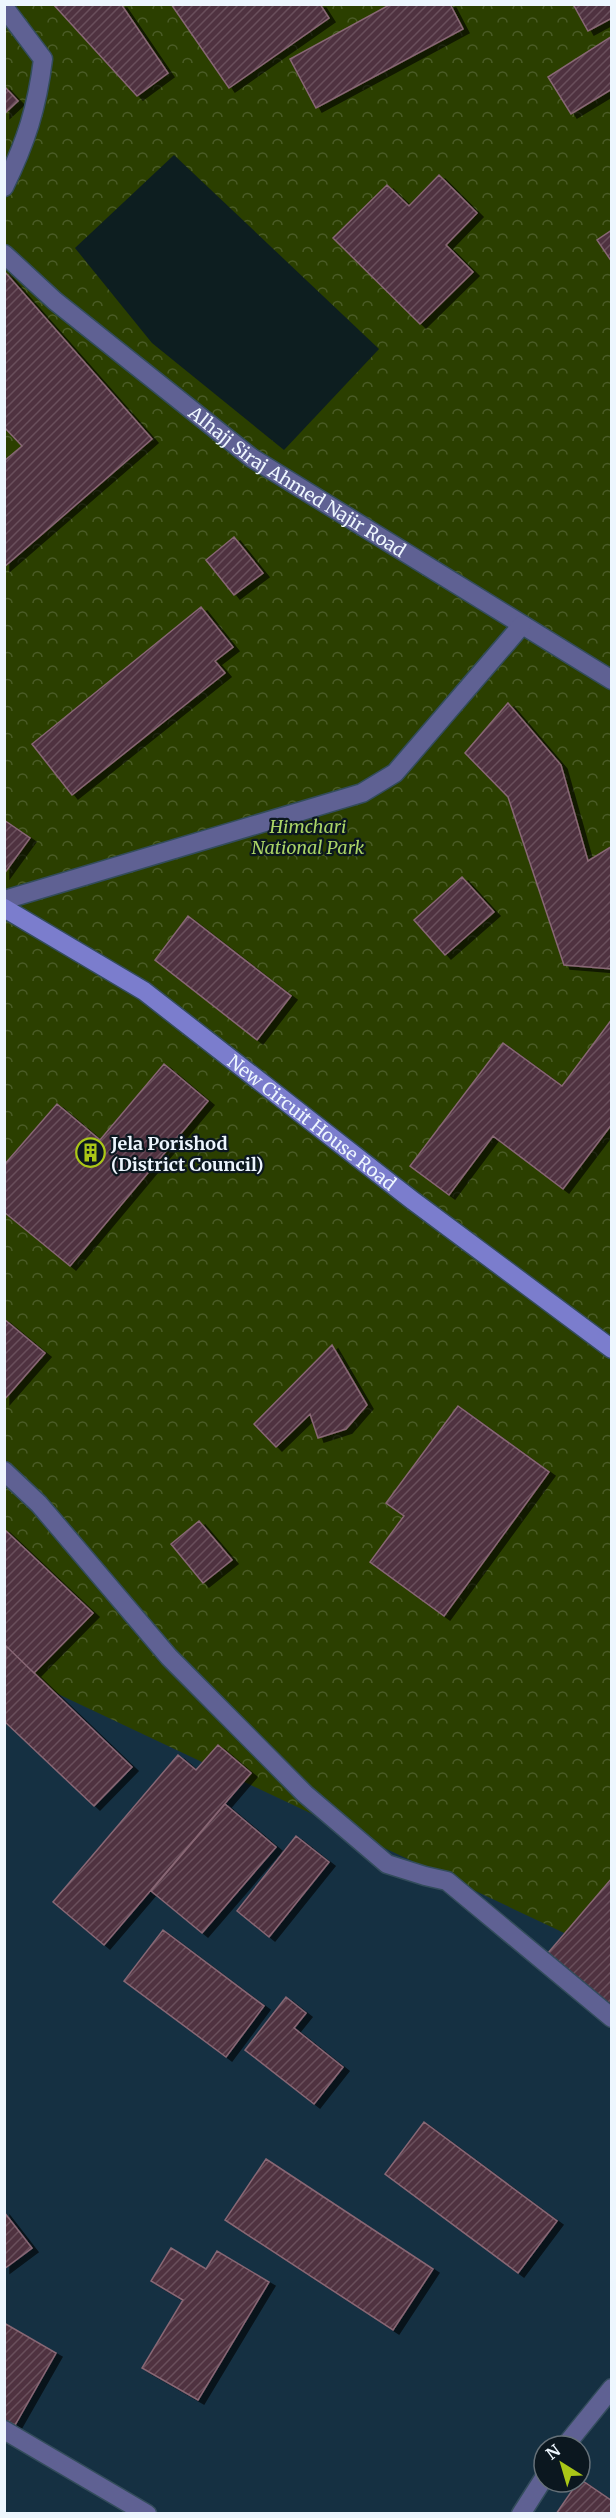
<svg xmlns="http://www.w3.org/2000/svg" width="616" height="2518" viewBox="0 0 616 2518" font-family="Merriweather,serif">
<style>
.forest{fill:url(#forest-crowns)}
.water{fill:#0d1e20}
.building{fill:url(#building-hatch);stroke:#886775;stroke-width:1.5;filter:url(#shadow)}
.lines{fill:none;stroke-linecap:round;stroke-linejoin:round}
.street-casing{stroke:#334c5c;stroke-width:21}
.secondary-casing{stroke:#334c5c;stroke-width:21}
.street{stroke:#5f6193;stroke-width:18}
.secondary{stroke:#7b7dcd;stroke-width:18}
.labels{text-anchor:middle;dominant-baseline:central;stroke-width:4.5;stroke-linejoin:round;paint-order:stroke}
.street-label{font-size:18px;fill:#edf6fe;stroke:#0b171f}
.park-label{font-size:18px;font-style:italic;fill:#aad466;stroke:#0b171f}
.poi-label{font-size:18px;font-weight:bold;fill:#edf6fe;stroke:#0b171f;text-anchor:start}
</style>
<defs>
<pattern id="forest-crowns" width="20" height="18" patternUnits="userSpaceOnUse" patternTransform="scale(1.5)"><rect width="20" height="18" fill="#2b3f00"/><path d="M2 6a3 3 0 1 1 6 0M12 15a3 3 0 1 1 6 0" fill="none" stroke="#4a5b26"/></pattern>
<pattern id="building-hatch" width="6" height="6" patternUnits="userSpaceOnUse" patternTransform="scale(1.5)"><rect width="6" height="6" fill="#4f323f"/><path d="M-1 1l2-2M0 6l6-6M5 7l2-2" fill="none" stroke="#69505c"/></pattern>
<filter id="shadow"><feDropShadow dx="6" dy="4" stdDeviation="0" flood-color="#0009"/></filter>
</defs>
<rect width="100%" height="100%" fill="#153042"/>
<!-- forest -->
<path class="forest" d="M5,5H611V1955L5,1669Z"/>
<!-- water -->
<path class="water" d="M174,155L379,349L284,450L152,343L75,248Z"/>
<!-- building -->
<path class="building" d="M53,4H121L168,73L137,96Z
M171,4H320L329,18L229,88Z
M391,4H450L463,29L316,108L290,59Z
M573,4H612V18L588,31Z
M612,36V89L571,114L548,77Z
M4,86L18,101L4,114Z
M439,175L477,213L446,245L473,272L420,324L333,238L387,185L409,206Z
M612,230V262L597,240Z
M4,271L152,439L4,567V461L22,446L4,427Z
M234,537L263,573L234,595L206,560Z
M201,607L233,647L215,661L225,673L72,795L32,744Z
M508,703L561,765L588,861L612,846V969L564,965L508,797L465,753Z
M4,820L30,838L4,874Z
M462,877L494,912L445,955L414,920Z
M188,916L291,996L257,1040L155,960Z
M612,1019V1124L563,1189L493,1136L449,1195L410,1166L503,1043L562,1086Z
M164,1064L208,1101L70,1266L4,1212V1165L57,1104L100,1140Z
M4,1319L45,1353L4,1400Z
M332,1345L367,1405L346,1429L318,1438L310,1414L276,1447L254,1424Z
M458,1406L549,1472L444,1616L370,1562L404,1516L386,1503Z
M199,1521L232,1560L203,1583L171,1544Z
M4,1529L93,1613L34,1673L4,1644Z
M6,1646L132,1767L94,1806L4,1721Z
M218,1745L251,1773L104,1945L53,1902L178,1755L196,1770Z
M225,1804L276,1847L202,1933L151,1891Z
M296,1836L329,1862L269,1937L237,1911Z
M612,1878V2007L548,1953Z
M163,1930L264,2006L226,2057L124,1981Z
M286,1997L306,2013L294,2028L343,2067L314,2104L245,2050Z
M424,2122L557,2221L518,2273L385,2174Z
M266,2159L433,2269L393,2330L225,2220Z
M4,2212L32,2248L4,2269Z
M171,2248L206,2269L217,2251L269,2282L198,2400L142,2368L183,2300L151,2281Z
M4,2323L56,2353L15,2425L4,2420Z
M580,2479L612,2501V2514H556Z"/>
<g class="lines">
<defs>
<g id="street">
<path d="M4,7L43,59C37,108 26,142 4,187"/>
<path id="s1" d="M4,254L55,301L252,458L612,680"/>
<path d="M4,900L362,793L395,773L522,625"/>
<path d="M4,1471L39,1504L169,1657L305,1794L387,1864L425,1876L447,1881L612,2018"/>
<path d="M4,2430L147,2514"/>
<path d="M565,2446L612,2388"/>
<path d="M521,2514L544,2478"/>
</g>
<g id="secondary">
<path id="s2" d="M4,908L144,991L412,1200L612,1349"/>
</g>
</defs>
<!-- street casing -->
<use href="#street" class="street-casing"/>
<!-- secondary casing -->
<use href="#secondary" class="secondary-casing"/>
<!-- street -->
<use href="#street" class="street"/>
<!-- secondary -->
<use href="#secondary" class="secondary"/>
</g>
<!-- icons -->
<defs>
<symbol id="building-ring" viewBox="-11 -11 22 22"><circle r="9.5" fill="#0b171f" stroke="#aac717" stroke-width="1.5"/><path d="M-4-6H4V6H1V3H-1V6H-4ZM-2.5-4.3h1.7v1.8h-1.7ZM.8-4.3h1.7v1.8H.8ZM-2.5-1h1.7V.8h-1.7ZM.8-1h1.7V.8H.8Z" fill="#aac717"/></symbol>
</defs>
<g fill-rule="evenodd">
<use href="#building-ring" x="74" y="1136" width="33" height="33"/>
</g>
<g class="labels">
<!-- street labels -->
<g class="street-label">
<text stroke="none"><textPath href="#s1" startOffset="372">Alhajj Siraj Ahmed Najir Road</textPath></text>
<text stroke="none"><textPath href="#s2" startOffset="376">New Circuit House Road</textPath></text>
</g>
<!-- park labels -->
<g class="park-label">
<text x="308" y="826">Himchari<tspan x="308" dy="21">National Park</tspan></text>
</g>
<!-- poi labels -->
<g class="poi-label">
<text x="111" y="1143">Jela Porishod<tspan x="111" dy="21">(District Council)</tspan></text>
</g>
</g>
<!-- border -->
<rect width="616" height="2518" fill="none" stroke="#edf6fe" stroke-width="12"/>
<!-- north arrow -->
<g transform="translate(562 2464) rotate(323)"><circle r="28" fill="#0b171f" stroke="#657078" stroke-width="1.5"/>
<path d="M0-4.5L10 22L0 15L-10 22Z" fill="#aac717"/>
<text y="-9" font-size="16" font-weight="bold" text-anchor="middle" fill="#edf6fe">N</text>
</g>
</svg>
